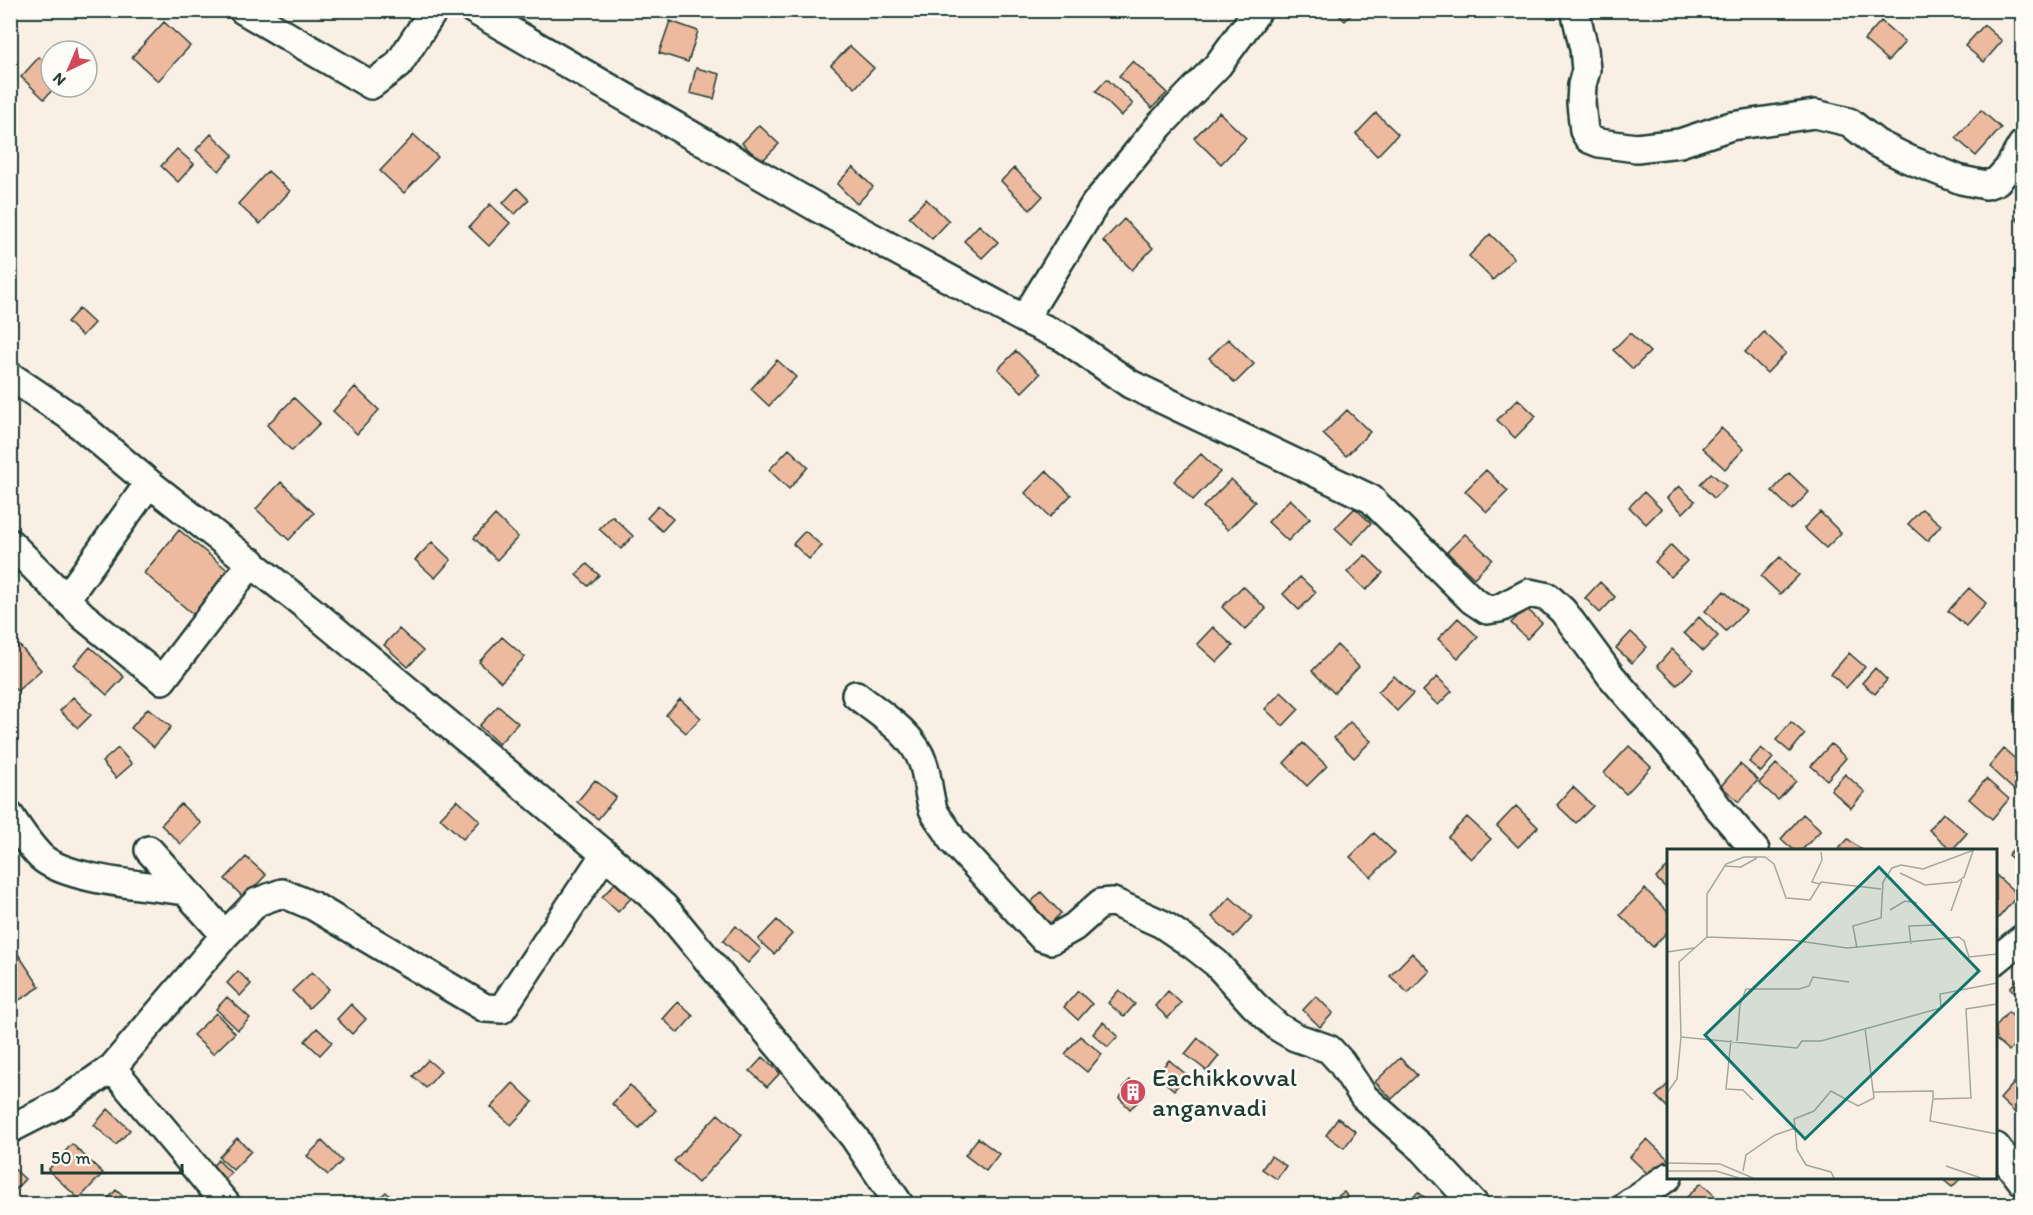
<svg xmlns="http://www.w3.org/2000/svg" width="2033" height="1215" viewBox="0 0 2033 1215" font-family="Itim,sans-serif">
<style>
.building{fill:#edba9f;stroke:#1f3d34;stroke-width:1.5}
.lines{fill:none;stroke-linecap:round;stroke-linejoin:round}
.minor-casing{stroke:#1f3d34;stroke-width:32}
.minor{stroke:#fdfcf7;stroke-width:27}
.labels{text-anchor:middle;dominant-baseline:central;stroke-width:5;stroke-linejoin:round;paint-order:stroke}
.poi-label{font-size:26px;fill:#1f3d34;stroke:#fdfcf7;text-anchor:start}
.inset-road{fill:none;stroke:#a2a89e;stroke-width:1.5}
.view{fill:#0f766e;fill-opacity:0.15;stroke:#0f766e;stroke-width:3}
.inset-edge{fill:none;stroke:#1f3d34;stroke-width:3}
</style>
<rect width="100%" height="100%" fill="#faefe5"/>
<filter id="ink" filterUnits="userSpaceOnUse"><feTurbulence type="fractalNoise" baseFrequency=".0167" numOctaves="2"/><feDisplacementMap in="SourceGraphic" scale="12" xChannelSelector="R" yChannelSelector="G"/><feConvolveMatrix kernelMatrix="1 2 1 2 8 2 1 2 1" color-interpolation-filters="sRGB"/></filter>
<g filter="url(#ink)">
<!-- building -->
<path class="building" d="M1334,10H1356L1345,21Z
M670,21L698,31L688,62L659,53Z
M1881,21L1905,42L1888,61L1864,40Z
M164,22L190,46L158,81L132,57Z
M1984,25L2002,41L1984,62L1965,46Z
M850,46L874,68L855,88L831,65Z
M39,57L51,67V87H55L44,99L21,77Z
M1133,61L1167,93L1152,108L1119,76Z
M696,68L720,74L714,99L690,93Z
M1107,79L1133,104L1121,116L1096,91Z
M1981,110L2001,128L1976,156L1956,138Z
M1219,112L1246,138L1221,164L1194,138Z
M1376,113L1398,134L1377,156L1356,134Z
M759,125L779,144L761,162L742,143Z
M211,134L233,155L219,171L196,150Z
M414,135L438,157L404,193L380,171Z
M177,149L194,164L178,182L161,166Z
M853,167L873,187L857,204L837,184Z
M1014,168L1043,196L1030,210L1001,181Z
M268,171L290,191L260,224L238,204Z
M517,188L529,200L515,214L503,203Z
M926,199L949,221L932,239L909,217Z
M490,204L510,223L489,246L469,227Z
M2022,212V225L2016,219Z
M1124,219L1153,248L1132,270L1103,241Z
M979,225L998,242L982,258L964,241Z
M1490,234L1514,258L1493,280L1469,256Z
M79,309L94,323L82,336L67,322Z
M1764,332L1786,353L1767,373L1745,352Z
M1630,333L1650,352L1633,369L1613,350Z
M1228,339L1254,364L1235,383L1209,358Z
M1016,351L1040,374L1022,392L998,369Z
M777,360L796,377L769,406L751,389Z
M355,387L379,410L357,434L333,411Z
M294,398L320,423L292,451L267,425Z
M1518,399L1536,416L1515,438L1497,420Z
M1347,410L1370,432L1346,456L1323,434Z
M1721,428L1744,449L1725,469L1702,448Z
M789,449L808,467L789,489L769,470Z
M1201,454L1220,472L1193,500L1174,481Z
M1486,470L1508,491L1487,512L1465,491Z
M1046,471L1071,495L1050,517L1025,493Z
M1711,473L1726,486L1714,498L1700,484Z
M1789,473L1809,492L1792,510L1772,491Z
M1231,479L1255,502L1228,530L1203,507Z
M281,482L314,513L289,540L256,509Z
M1679,486L1695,501L1683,513L1667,498Z
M1644,492L1661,509L1646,524L1629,507Z
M1290,499L1310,518L1288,541L1268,522Z
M658,506L673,519L662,531L647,518Z
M1355,508L1371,523L1352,544L1335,528Z
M1922,509L1941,525L1927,541L1908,524Z
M1820,512L1841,533L1826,548L1804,528Z
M495,515L518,537L497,560L474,538Z
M612,516L633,536L621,549L599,529Z
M179,530L230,572L194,615L144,573Z
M805,531L822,546L809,559L793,544Z
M1465,534L1492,559L1474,578L1447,552Z
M432,542L451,560L435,578L415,560Z
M1671,545L1687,561L1671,577L1655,562Z
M1365,555L1383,573L1366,590L1347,572Z
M1780,557L1799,575L1780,594L1761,576Z
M587,564L599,575L588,586L576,575Z
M1300,577L1316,592L1299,610L1283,594Z
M1600,582L1615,597L1600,613L1585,598Z
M1243,586L1266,609L1245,630L1222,607Z
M1969,588L1986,603L1966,626L1948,611Z
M1724,591L1746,611L1726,631L1705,611Z
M1526,608L1542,623L1527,639L1511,623Z
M1699,617L1718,636L1703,651L1684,633Z
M1458,618L1478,637L1458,658L1438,639Z
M1213,627L1233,646L1217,662L1197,644Z
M399,629L423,651L408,667L384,645Z
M1631,632L1647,647L1632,663L1616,648Z
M502,637L525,657L501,682L479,662Z
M19,645L41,670L17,691L10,684V652Z
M1337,645L1359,667L1334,693L1312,671Z
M90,647L124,677L107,695L74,665Z
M1672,649L1693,669L1677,685L1657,666Z
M1849,653L1865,667L1846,688L1831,674Z
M1875,668L1887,680L1875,694L1862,683Z
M1394,676L1413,694L1397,711L1378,692Z
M1437,677L1452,691L1438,705L1423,691Z
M1281,692L1299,709L1283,726L1265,709Z
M73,697L91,715L78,728L60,711Z
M680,699L701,718L686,733L666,715Z
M498,706L518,723L499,744L479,726Z
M148,708L171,727L154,747L131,728Z
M1350,722L1371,741L1354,758L1334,738Z
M1791,722L1805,734L1790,752L1776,740Z
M1303,743L1327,766L1307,786L1284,763Z
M1831,744L1846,758L1827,780L1811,766Z
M1629,746L1651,767L1626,794L1604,773Z
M118,748L132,764L116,778L102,762Z
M1761,748L1773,758L1761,772L1749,762Z
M2004,749L2022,765V783L2015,791L1989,767Z
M1740,764L1758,780L1739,802L1721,786Z
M1776,764L1796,781L1778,800L1759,783Z
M1845,774L1865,792L1851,808L1831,790Z
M1986,779L2009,799L1992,819L1969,799Z
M595,780L616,797L598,819L577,802Z
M1573,787L1593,806L1576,823L1557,805Z
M457,800L480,821L463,839L440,818Z
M181,804L201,823L181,844L161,825Z
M1516,806L1538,827L1518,847L1497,826Z
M1943,813L1967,833L1952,850L1929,830Z
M1803,814L1821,830L1802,850H1794L1781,839Z
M1467,817L1491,839L1471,859L1448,837Z
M1374,833L1395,853L1371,877L1350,857Z
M1848,839L1862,850H1838Z
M2022,839V868L2008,855Z
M246,857L266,875L244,898L225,879Z
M1668,866V890L1656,878Z
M1996,875L2018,895L1996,921Z
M617,881L633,896L618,912L602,897Z
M1645,889L1668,912V931L1653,947L1620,915Z
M1041,892L1061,913L1046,928L1026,907Z
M1230,897L1252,917L1234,937L1212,917Z
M777,920L792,934L774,954L758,940Z
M736,926L761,949L748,963L723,941Z
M10,942L40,987L10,1006V976L13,974L10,971Z
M1412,953L1430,971L1408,993L1390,976Z
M238,971L251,984L240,996L227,983Z
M312,972L329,989L309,1008L292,991Z
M2022,974V999L2010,988Z
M1119,990L1135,1004L1124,1017L1108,1003Z
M1078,991L1092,1004L1078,1020L1064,1007Z
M1168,991L1181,1003L1168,1018L1155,1006Z
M1316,996L1333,1013L1320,1027L1303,1010Z
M227,997L250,1018L238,1030L216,1009Z
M678,1002L693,1016L678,1033L663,1019Z
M351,1004L366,1019L352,1034L337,1019Z
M2008,1012L2022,1024V1036L2009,1051L1996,1040V1026Z
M216,1013L235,1033L213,1054L193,1035Z
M1103,1022L1118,1036L1108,1047L1093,1034Z
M317,1028L332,1042L320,1055L305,1041Z
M1080,1036L1102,1054L1087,1072L1065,1054Z
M1198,1038L1219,1056L1207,1071L1185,1054Z
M763,1057L780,1073L767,1087L750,1071Z
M1400,1058L1417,1075L1392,1099L1375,1082Z
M428,1060L441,1071L426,1088L413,1076Z
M1169,1060L1187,1075L1174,1090L1156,1075Z
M2020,1076L2022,1079V1119L2000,1099Z
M1130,1080L1145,1095L1130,1109L1119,1098L1126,1090L1123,1087Z
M513,1083L533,1102L511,1125L491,1107Z
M1668,1084V1108L1656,1096Z
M630,1085L656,1110L639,1128L612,1104Z
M108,1109L130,1130L116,1145L94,1125Z
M718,1114L742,1135L698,1183L674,1161Z
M1338,1118L1356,1132L1344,1148L1326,1135Z
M237,1138L251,1151L233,1170L219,1157Z
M978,1138L999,1154L986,1171L965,1155Z
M1647,1139L1668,1159L1651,1177L1630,1157Z
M322,1141L342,1161L328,1175L307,1156Z
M72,1144L103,1173L79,1199L48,1170Z
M1271,1156L1286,1166L1277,1179L1262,1169Z
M218,1160L231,1173L221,1184L208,1171Z
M10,1165L25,1179L10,1195Z
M1941,1178H1961L1952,1187Z
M1701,1183L1724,1204H1680Z
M116,1190L131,1204H103Z
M386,1192L397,1204H372Z
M1344,1192L1353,1204H1331L1329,1202Z
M1418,1192L1433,1204H1407Z"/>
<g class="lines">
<defs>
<path id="minor" d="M243,10L371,85L398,65L434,10
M474,10L816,207L1024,319L1064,338L1130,384L1371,499L1472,600L1487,610L1500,608L1529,593L1548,597L1563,611L1611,676L1683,759L1717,806L1755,850
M1575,10L1584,49L1586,70L1582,85L1581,103L1584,131L1589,139L1599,143L1636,148L1680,143L1731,126L1815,114L1849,122L1876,143L1908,159L1961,180L1986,185L1997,181L2008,169L2022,145
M1024,319L1095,204L1160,125L1218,65L1258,10
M10,376L68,415L149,483L307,607L605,854L664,907L854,1137L899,1204
M10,543L83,616L162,680L252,562
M66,599L149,483
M856,695C880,714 913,733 923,763C928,777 928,794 933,809C937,820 948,828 952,840L1042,937L1051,940L1074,927L1101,903L1113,902L1162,924L1193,945L1216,963L1254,1005L1278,1027L1295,1037L1329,1049L1341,1062L1364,1097L1424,1150L1474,1204
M10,816C19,830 29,845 41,857C68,881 149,885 185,891
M149,850L225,935
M1996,960L2022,939
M112,1068L226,1204
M10,1129L63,1102L112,1068L225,935L257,902L282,893L313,906L485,1008L502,1009L605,854
M1996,1147L2022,1181
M1628,1204L1668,1177"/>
</defs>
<!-- minor casing -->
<use href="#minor" class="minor-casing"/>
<!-- minor -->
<use href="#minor" class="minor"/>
</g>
</g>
<!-- icons -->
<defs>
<symbol id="building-disc" viewBox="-11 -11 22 22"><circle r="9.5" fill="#d1495b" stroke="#fdfcf7"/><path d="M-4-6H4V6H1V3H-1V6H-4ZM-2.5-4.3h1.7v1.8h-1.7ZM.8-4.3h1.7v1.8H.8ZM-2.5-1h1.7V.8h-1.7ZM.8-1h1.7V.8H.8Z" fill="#fff"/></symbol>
</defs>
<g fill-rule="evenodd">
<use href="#building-disc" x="1118" y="1077" width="30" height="30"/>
</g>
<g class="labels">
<!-- poi labels -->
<g class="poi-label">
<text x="1152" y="1077">Eachikkovval<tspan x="1152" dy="30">anganvadi</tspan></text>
</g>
</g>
<!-- overview -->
<g transform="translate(1667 849)">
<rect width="330" height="330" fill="#faefe5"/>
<path class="inset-road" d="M57,17L74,18L90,9M233,24L258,36L290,33L297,28L306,2M153,35L145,33L155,11L154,3M223,61L238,52L250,54M284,62L295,31M40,88L125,91L180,99L292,88L297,92L302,108L330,105M244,95L242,77L269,76M190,99L186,77L214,69L216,33L225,19L234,16L256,20L307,1M0,103L27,99M14,188L130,199L135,192H154L274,159L273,145L330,134M64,191L59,240L76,241L86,251M70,192L73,156L79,140H132L142,137L146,128L182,133M207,243L266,242V250L304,249L299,160L330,155M0,244L10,230L14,188L12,113L40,88V45L59,15L77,8H98L107,15L119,49L143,51L154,33L214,40M266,250L263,272L330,285M128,279L130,301L139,316L164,323L167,329M0,314L53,315L86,329M279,317L314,329M0,322H49L72,329M76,322L79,306L108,286L128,279L127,270L147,262L164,242L191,257L207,249L198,179"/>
<path class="view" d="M212,18L312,122L138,290L38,186Z"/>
<rect width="330" height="330" class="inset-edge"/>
</g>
<!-- margin -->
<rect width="2033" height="1215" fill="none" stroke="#fdfcf7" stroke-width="36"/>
<rect x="18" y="18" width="1997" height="1179" fill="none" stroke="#1f3d34" stroke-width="2" filter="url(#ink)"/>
<!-- north arrow -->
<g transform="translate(69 69) rotate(224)"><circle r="28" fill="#fdfcf7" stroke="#a4b0a9" stroke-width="1.5"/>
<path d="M0-4.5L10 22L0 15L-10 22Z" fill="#d1495b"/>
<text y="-9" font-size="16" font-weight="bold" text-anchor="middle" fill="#1f3d34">N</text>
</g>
<!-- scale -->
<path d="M42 1164v9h140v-9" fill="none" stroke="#1f3d34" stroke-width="3"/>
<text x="51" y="1164" font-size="18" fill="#1f3d34" stroke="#fdfcf7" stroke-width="4.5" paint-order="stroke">50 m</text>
</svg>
